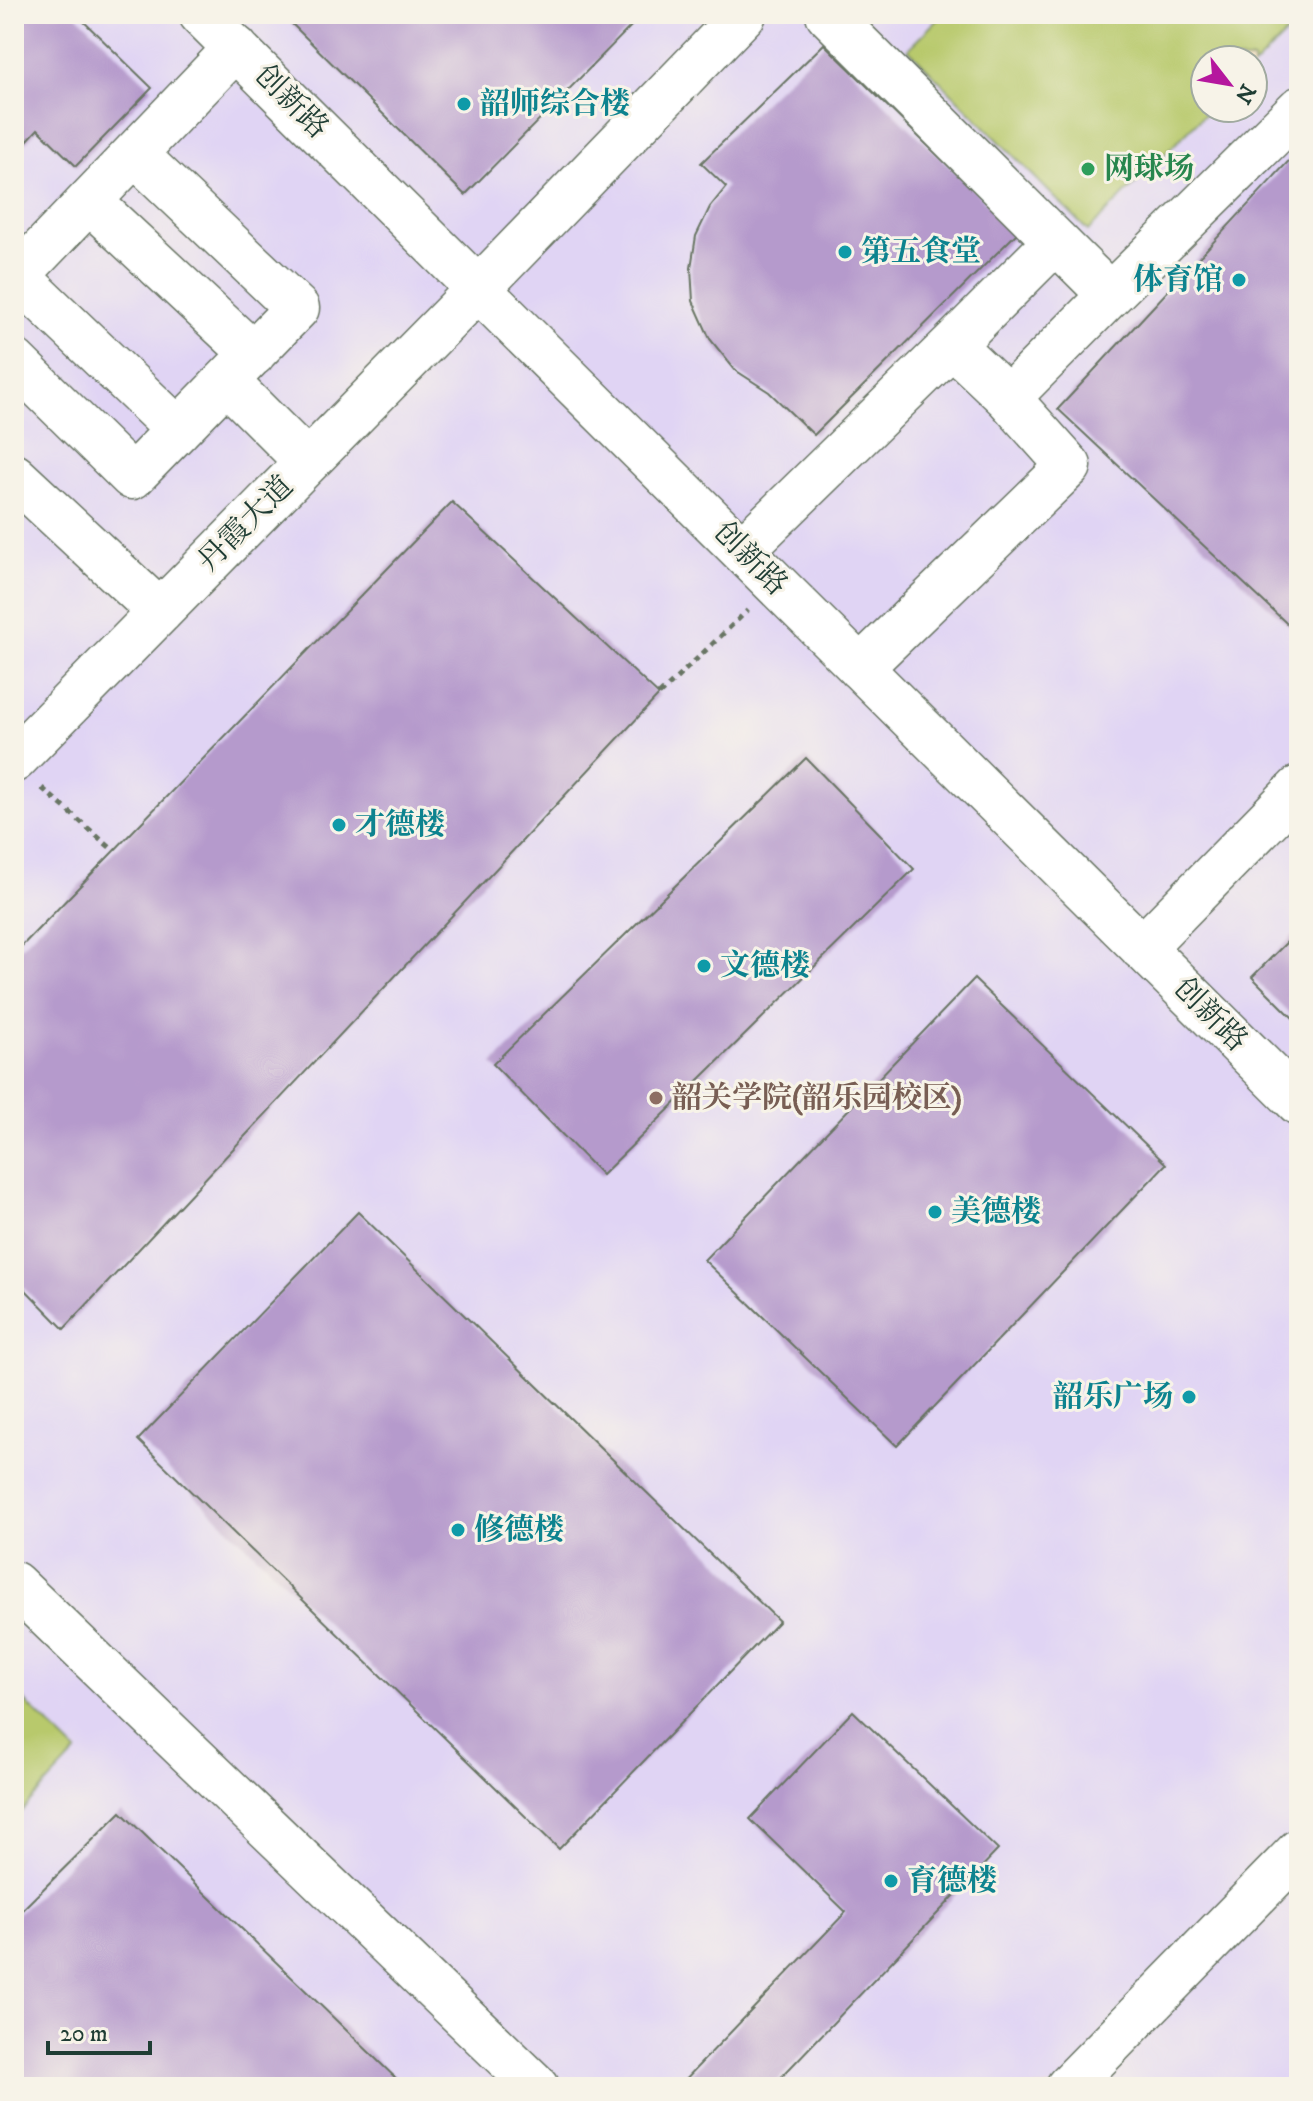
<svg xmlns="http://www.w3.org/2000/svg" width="1313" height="2101" viewBox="0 0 1313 2101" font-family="'IM FELL DW Pica','Noto Serif SC',serif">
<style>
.built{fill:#e0d4f4;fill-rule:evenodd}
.green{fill:#b8c96c;stroke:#6c8350;stroke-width:2}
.building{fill:#b59acc}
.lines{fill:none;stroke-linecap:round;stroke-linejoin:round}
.minor-casing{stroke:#687463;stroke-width:47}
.path{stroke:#687463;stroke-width:5;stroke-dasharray:6 6;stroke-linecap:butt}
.minor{stroke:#fff;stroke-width:44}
.culture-dot{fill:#0f9aa8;stroke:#f7f3e8;stroke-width:3}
.leisure-dot{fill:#2e9e5b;stroke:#f7f3e8;stroke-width:3}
.education-dot{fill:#8d6e63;stroke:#f7f3e8;stroke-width:3}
.labels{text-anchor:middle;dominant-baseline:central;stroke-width:6;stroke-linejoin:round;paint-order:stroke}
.street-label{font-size:30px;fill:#1f3d34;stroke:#f7f3e8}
.culture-label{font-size:30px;font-weight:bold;fill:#0d838f;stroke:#f7f3e8;text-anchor:start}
.leisure-label{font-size:30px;font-weight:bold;fill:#27864d;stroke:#f7f3e8;text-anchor:start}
.education-label{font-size:30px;font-weight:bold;fill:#785e54;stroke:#f7f3e8;text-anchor:start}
</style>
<rect width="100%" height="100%" fill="#f7f3e8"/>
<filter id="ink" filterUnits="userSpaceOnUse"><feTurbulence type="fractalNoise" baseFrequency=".0125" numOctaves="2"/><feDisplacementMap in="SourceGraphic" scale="16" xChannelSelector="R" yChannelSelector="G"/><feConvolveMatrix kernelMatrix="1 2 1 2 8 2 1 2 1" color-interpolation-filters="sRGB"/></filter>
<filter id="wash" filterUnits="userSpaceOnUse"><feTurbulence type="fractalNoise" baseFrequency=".006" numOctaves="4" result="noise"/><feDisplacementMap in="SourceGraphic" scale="32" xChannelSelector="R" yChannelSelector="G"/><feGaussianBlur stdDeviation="1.8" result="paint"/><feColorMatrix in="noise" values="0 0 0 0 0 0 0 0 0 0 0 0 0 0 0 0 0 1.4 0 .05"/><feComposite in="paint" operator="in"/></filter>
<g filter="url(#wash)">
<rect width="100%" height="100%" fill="#efdbb9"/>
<!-- built -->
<path class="built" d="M14,14H1299V2087H14ZM1205,60H1253V108H1205Z"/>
<!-- green -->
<path class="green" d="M943,14H1299V21L1253,67V60H1205V108H1211L1088,231L908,49Z
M14,1691L77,1752L14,1819Z"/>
<g id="blocks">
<!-- building -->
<path class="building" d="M14,14H76L152,88L76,166L38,129L14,155Z
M282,14H643L465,195Z
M824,44L1017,233L814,435L769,392L735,370L710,339L693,301L691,268L696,236L710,207L726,187L701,163Z
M1299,150V635L1058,409Z
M452,502L659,695L64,1329L14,1278V954Z
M806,758L914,869L602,1175L493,1064Z
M1299,930V1024L1252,977Z
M974,979L1166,1164L897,1446L704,1260Z
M358,1212L779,1621L559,1849L138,1440Z
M853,1711L998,1850L772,2087H678L846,1912L750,1819Z
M121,1812L405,2087H14V1918Z"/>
</g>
</g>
<g filter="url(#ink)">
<use href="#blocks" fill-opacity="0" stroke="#687463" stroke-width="2"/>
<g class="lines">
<defs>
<path id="minor" d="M201,14L1299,1103
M89,201L253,354
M17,276L178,430
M14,279L236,48
M1110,295L1299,109
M952,345L1056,241
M14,361L132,477L297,308L135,154
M226,381L307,462
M14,476L160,612
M742,550L952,345L1008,398L1110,295L828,14
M860,668L1069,466L1008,398
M14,760L479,288L744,14
M1142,948L1299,788
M14,1584L537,2087
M1068,2087L1299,1851"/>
</defs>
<!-- minor casing -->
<use href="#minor" class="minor-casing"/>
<!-- path -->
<path class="path" d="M659,695L748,610
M42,788L113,850"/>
<!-- minor -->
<use href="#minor" class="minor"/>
</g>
</g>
<!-- markers -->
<g class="culture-dot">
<circle cx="464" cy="104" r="8"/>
<circle cx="845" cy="252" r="8"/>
<circle cx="1239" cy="280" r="8"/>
<circle cx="339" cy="825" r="8"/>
<circle cx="704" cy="966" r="8"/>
<circle cx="935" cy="1212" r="8"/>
<circle cx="1189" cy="1397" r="8"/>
<circle cx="458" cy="1530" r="8"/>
<circle cx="891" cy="1881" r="8"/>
</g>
<circle class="leisure-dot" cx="1088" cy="169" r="8"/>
<circle class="education-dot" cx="656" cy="1098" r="8"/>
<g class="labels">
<!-- street labels -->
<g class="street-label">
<text transform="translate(291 102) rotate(45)">创新路</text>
<text transform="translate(246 524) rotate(-45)">丹霞大道</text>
<text transform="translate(750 559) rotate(45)">创新路</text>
<text transform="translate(1210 1015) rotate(45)">创新路</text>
</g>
<!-- culture labels -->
<g class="culture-label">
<text x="480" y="104">韶师综合楼</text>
<text x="861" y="252">第五食堂</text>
<text x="1223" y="280" text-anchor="end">体育馆</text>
<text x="355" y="825">才德楼</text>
<text x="720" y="966">文德楼</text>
<text x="951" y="1212">美德楼</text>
<text x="1173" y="1397" text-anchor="end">韶乐广场</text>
<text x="474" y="1530">修德楼</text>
<text x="907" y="1881">育德楼</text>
</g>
<!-- leisure labels -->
<g class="leisure-label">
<text x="1104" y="169">网球场</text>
</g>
<!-- education labels -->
<g class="education-label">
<text x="672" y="1098">韶关学院(韶乐园校区)</text>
</g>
</g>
<!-- margin -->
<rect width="1313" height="2101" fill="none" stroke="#f7f3e8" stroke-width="48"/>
<!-- north arrow -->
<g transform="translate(1229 84) rotate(121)"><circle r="38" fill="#f7f3e8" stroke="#a1aaa0" stroke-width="2"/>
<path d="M0-6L14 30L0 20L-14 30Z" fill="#b5179e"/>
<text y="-12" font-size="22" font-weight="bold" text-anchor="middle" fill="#1f3d34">N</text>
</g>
<!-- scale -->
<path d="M48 2041v12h102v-12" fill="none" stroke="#1f3d34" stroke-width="4"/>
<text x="60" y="2041" font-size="24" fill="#1f3d34" stroke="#f7f3e8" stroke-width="6" paint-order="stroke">20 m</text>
</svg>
